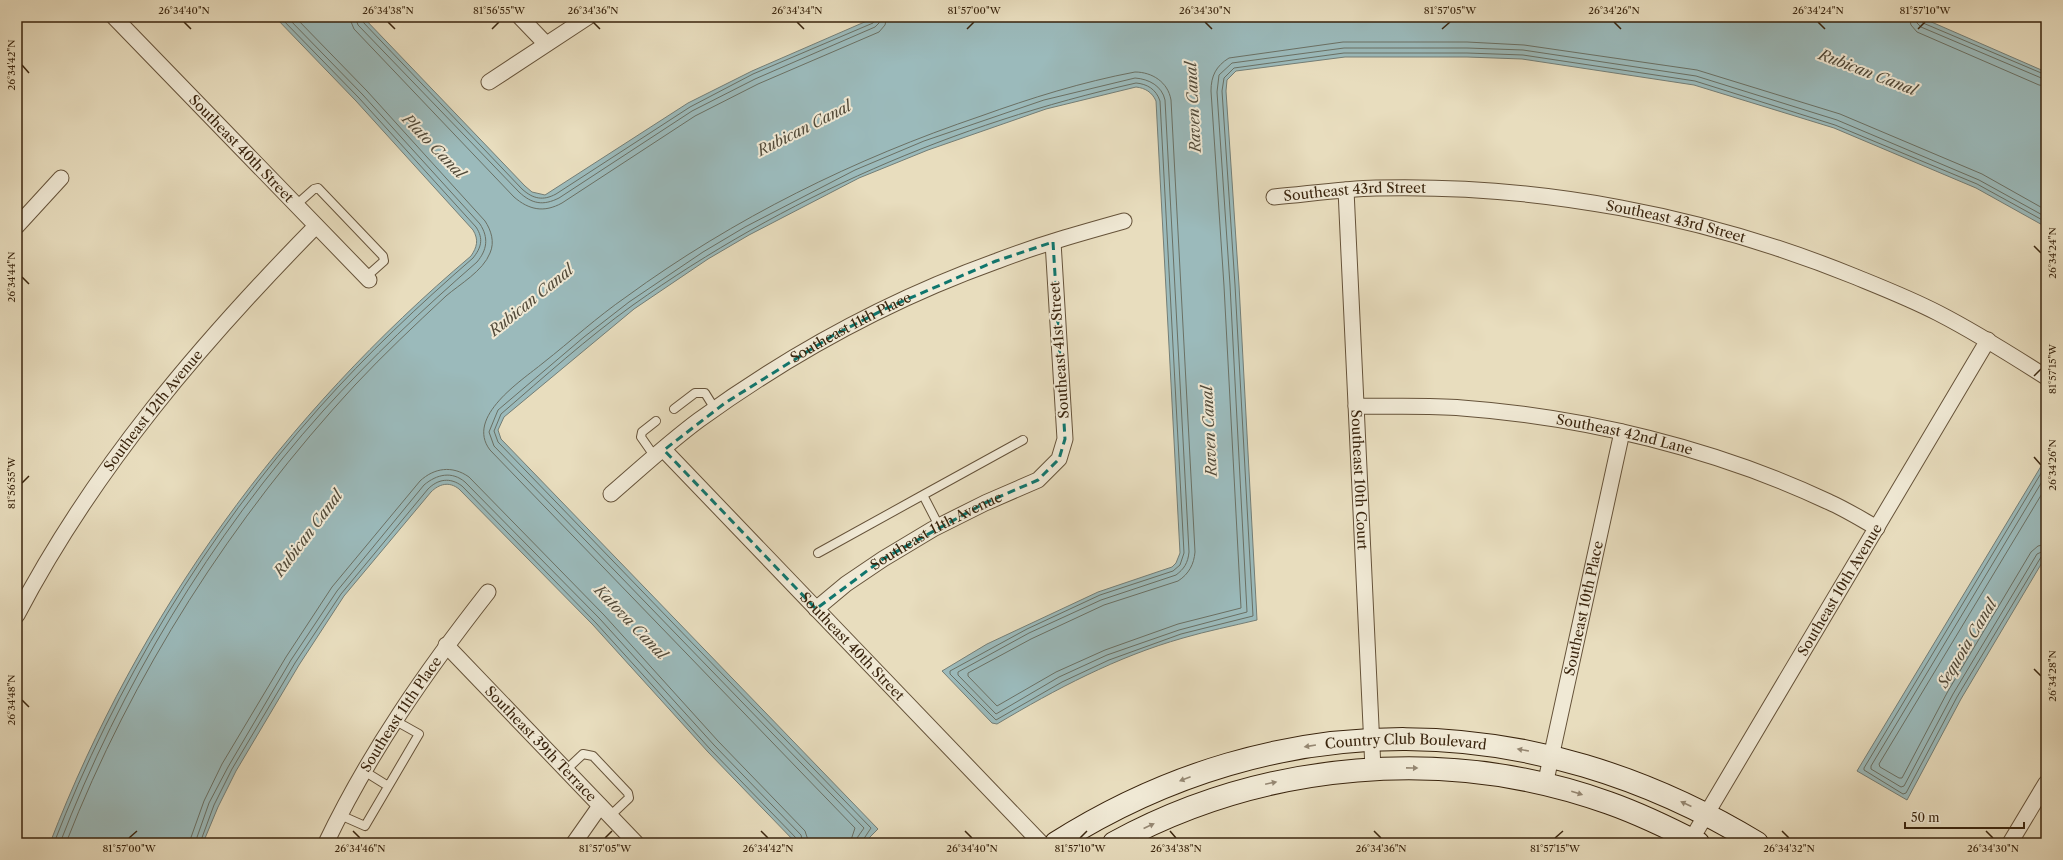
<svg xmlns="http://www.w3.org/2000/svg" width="2063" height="860" viewBox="0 0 2063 860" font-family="'Libre Caslon Text',serif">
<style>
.water{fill:#9bbabb;stroke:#747e76}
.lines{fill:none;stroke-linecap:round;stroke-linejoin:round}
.shore{stroke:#6a7064;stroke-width:1}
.service-casing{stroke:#66533a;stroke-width:10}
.minor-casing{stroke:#66533a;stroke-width:17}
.secondary-casing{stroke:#3a250e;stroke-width:24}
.service{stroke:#f0e9d5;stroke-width:8}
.minor{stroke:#f0e9d5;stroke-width:15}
.secondary{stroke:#f0e9d5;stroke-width:22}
.oneway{fill:#958772}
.marked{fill:none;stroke:#0f766e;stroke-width:3;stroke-dasharray:8 5;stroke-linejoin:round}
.ticks{fill:none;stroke:#3a250e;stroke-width:1.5}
.labels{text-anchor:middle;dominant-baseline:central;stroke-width:4;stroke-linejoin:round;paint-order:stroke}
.street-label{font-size:14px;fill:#3a250e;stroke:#f0e9d5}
.water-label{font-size:15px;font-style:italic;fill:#524a39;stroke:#f0e9d5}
.neatline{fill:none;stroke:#3a250e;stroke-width:1.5}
.ticks-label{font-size:10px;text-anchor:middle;fill:#3a250e}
</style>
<rect width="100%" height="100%" fill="#e8ddbe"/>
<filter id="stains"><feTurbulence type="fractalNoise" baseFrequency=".005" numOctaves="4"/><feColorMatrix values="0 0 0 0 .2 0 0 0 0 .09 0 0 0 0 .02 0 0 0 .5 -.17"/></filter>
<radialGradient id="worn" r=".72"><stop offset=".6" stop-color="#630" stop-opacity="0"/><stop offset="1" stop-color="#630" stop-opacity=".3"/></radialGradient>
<!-- water -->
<path class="water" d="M275,17H363L525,186L532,192L545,195L688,103L752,71L876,17H1920L2046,72V227L1976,188L1834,128L1694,85L1522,59L1467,57H1345L1236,71L1227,80L1226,91L1239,285L1257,620C1232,626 1207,631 1183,638C1116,657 1056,689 997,724L992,723L942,671L987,644L1098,592L1172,567L1176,563L1180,553L1156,101C1152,92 1145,88 1136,87L1046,109L928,150L859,178L749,235L708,259L634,309L504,417L498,430L501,439L878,829L864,843H796L708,752L593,625L459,489C449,481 439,484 431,492L344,596L299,665L236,771L218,807L203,843H50C139,613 283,415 471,256C477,247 479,240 473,230L356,101Z
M2046,458V556L1961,699L1907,800L1857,771Z"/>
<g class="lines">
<!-- shore -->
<path class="shore" d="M349,17L354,29L514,197C529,210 544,213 562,203L695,116L758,84L879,32L885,25L887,17
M355,17L358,25L519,192C532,204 543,206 559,198L692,111L755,79L875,27L879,23L881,17
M360,17L362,21L522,189C533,199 543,201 556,194L690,107L753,74L873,23L876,17
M1909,17L1911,25L1917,32L2039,85L2046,86
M1915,17L1917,23L1921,27L2046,80
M1920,17L1923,23L2046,75
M2046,465L1864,768V770L1903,794L1906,793L1957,697L2041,557L2046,555
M2046,475L1871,766V769L1901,787L1904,786L1953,694L2037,554L2046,550
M2046,487L1879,764L1880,767L1899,778H1902L1948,691L2031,552L2038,546L2046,544
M54,843C115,685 206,535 319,408C367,354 419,305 473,258C481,248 484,239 476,227L359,98L280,17
M60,843C120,687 211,536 323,411C371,358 423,309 477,262C487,250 489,238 480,224L363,95L287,17
M66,843C132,674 232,518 355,385C384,354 415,325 446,296C460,284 483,271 490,253C495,242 491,230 485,221L367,91L295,17
M189,843L204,801L222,764L286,657L332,587L420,481C434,468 452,465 469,477L604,615L718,741L805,831L809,843
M195,843L209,803L228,767L291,660L337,591L424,485C437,474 452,471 465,482L600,619L714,745L801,835L803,843
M200,843L214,805L232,769L295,663L341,594L428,489C438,479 450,477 462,486L596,623L710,749L797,839L798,843
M850,843L855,828L490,450C465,417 521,381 543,363C571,341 597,317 626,297C734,218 854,159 981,116C1031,98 1082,82 1135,72C1152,72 1168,82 1171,100L1195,552C1194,564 1189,574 1178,581L1104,605L1031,639L968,673V676L997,706L1056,672L1105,650L1178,624L1241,608L1224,286L1211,91C1211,76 1216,66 1229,58L1343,42H1467L1524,45L1697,70L1840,114L1982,174L2046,210
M856,843L857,838L864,828L494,446L489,432L498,410L584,337L629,302L703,252L745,227L855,170L924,141L1044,100L1135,78C1149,79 1162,86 1165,100L1189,552C1188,563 1184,569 1176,575L1101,600L1029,633L958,672V675L996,714L1059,677L1107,655L1179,630L1247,612L1230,285L1217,92L1219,75L1232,63L1344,48H1467L1523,50L1696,76L1837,120L1979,180L2046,217
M861,843L871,828L498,442L494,431L501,414C544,377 587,338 633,305C785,197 954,124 1136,83C1147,84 1156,89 1160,101L1184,553L1180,565L1173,571L1100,595L1027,629L950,671V674L996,720L1062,682L1109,660L1181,634L1253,616L1235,285L1222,91L1224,78L1234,68L1344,53H1467L1523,55L1695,81L1835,125L1977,184L2046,222"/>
<defs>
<path id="service" d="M296,205L314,189L318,188L383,256L384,261L366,277
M674,409L695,393H705L715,409
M655,457L641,437L642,432L656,421
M923,495L1023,440
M818,553L923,495L939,526
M566,770L583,754L593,756L628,793L629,798L610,816
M364,771L388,786
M340,815L365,826L419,734L394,720"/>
<g id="minor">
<path id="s1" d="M114,17L369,280"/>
<path d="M520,17L546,44"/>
<path d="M489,82L588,17"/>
<path id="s2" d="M1346,190L1373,769"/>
<path id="s3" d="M1274,197C1308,194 1342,189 1376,188C1539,184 1704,215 1856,277C1883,288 1911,299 1938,313C1975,332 2010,354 2046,377"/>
<path d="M17,226L61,178"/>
<path id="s4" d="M1356,406C1391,407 1427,405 1462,408C1585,417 1717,449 1829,502C1845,509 1861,519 1877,528"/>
<path id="s5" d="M664,450L1041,843"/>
<path id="s6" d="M611,494C640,469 668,443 699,420C790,354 891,299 997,261C1038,245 1081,233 1124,221"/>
<path id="s7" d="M816,609L846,584L883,559L933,529L985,503L1038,480L1059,459L1065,439L1053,242"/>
<path id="s8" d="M17,615C94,468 201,343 316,226"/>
<path id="s9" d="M446,645L636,843"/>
<path id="s10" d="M1545,785L1622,432"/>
<path id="s11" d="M1691,840L1988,340"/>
<path id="s12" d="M326,843C369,753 426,671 488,592"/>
<path d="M574,843L600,806"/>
<path d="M2010,843L2046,783"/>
</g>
<g id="secondary">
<path id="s13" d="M1056,843C1279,702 1533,707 1757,843"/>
<path d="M1114,843C1264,761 1447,745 1609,803C1640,814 1669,828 1698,843"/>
</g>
</defs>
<!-- service casing -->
<use href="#service" class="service-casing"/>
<!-- minor casing -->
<use href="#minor" class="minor-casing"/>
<!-- secondary casing -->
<use href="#secondary" class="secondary-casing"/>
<!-- service -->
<use href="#service" class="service"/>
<!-- minor -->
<use href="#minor" class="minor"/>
<!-- secondary -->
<use href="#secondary" class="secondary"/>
</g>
<!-- one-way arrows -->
<defs><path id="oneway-solid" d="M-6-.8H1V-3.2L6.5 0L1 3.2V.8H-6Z"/></defs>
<g class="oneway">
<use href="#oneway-solid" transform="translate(1310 746) rotate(171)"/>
<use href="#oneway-solid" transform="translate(1523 750) rotate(-170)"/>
<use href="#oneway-solid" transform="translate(1412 768) rotate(1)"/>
<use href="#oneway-solid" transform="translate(1185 779) rotate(159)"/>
<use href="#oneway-solid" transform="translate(1271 783) rotate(-12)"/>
<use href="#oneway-solid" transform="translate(1577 793) rotate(17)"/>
<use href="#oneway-solid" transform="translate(1686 804) rotate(-155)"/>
<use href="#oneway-solid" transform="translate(1149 826) rotate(-25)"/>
</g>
<!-- marked area -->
<path class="marked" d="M1053,242L1065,439L1059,459L1038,480L985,503L883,559L816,609L664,450L725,403L834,335L887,308L996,261Z"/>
<!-- ticks -->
<path class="ticks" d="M184,22L191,29M388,22L395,29M593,22L600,29M797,22L804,29M1205,22L1212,29M1614,22L1621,29M1818,22L1825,29M492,29L499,22M967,29L974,22M1442,29L1450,22M1918,29L1925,22M22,65L29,73M2034,246L2041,253M22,277L29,284M2034,376L2041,369M2034,457L2041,465M22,483L29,476M2034,669L2041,676M22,700L29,707M353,831L360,838M761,831L768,838M965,831L972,838M1170,831L1176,838M1374,831L1381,838M1782,831L1789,838M1986,831L1993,838M129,838L137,831M605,838L612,831M1080,838L1087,831M1555,838L1563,831"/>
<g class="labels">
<!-- street labels -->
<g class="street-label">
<text stroke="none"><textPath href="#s1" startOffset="183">Southeast 40th Street</textPath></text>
<text stroke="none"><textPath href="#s3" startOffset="81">Southeast 43rd Street</textPath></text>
<text stroke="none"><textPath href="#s3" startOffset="405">Southeast 43rd Street</textPath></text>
<text stroke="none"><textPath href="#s6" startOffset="293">Southeast 11th Place</textPath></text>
<text transform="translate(1059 350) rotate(-94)">Southeast 41st Street</text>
<text stroke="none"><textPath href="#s8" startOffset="246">Southeast 12th Avenue</textPath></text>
<text stroke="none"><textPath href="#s4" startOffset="271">Southeast 42nd Lane</textPath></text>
<text stroke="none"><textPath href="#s2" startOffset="290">Southeast 10th Court</textPath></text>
<text stroke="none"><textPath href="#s7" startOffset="144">Southeast 11th Avenue</textPath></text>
<text stroke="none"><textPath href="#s11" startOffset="291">Southeast 10th Avenue</textPath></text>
<text stroke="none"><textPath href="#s10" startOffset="181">Southeast 10th Place</textPath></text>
<text stroke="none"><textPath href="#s5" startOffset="272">Southeast 40th Street</textPath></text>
<text stroke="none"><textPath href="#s12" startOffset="149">Southeast 11th Place</textPath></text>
<text stroke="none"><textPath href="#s9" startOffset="137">Southeast 39th Terrace</textPath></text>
<text stroke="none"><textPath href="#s13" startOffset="370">Country Club Boulevard</textPath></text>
</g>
<!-- water labels -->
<g class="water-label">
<text transform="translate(1868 72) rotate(21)">Rubican Canal</text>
<text transform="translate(1193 107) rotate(-93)">Raven Canal</text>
<text transform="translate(804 128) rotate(-27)">Rubican Canal</text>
<text transform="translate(434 146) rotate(46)">Plato Canal</text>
<text transform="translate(531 300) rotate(-39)">Rubican Canal</text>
<text transform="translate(1209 431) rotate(-93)">Raven Canal</text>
<text transform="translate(308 533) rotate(-53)">Rubican Canal</text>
<text transform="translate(631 622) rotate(46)">Katova Canal</text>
<text transform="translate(1967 643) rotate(-59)">Sequoia Canal</text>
</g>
</g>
<!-- margin -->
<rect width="2063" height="860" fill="none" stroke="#e8ddbe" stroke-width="44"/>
<!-- scale -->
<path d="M1905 822v6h119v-6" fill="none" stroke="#3a250e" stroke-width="2"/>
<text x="1911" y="822" font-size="12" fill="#3a250e" stroke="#f0e9d5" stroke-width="3" paint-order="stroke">50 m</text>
<rect x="22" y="22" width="2019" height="816" class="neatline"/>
<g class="ticks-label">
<text x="184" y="14">26°34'40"N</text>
<text x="388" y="14">26°34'38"N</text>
<text x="499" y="14">81°56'55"W</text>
<text x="593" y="14">26°34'36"N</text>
<text x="797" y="14">26°34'34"N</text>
<text x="974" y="14">81°57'00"W</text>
<text x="1205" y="14">26°34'30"N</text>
<text x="1450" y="14">81°57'05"W</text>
<text x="1614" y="14">26°34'26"N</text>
<text x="1818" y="14">26°34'24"N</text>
<text x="1925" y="14">81°57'10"W</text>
<text transform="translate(11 65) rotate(-90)" y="4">26°34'42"N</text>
<text transform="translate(2052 253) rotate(-90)" y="4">26°34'24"N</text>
<text transform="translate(11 277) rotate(-90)" y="4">26°34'44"N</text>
<text transform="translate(2052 369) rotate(-90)" y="4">81°57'15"W</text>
<text transform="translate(2052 465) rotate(-90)" y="4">26°34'26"N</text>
<text transform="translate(11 483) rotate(-90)" y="4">81°56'55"W</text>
<text transform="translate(2052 676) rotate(-90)" y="4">26°34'28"N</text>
<text transform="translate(11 700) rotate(-90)" y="4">26°34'48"N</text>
<text x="129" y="852">81°57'00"W</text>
<text x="360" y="852">26°34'46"N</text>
<text x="605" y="852">81°57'05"W</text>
<text x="768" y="852">26°34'42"N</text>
<text x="972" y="852">26°34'40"N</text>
<text x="1080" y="852">81°57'10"W</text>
<text x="1176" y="852">26°34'38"N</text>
<text x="1381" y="852">26°34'36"N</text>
<text x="1555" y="852">81°57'15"W</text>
<text x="1789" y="852">26°34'32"N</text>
<text x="1993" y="852">26°34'30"N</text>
</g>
<rect width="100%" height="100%" filter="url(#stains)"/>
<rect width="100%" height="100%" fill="url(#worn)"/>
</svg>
